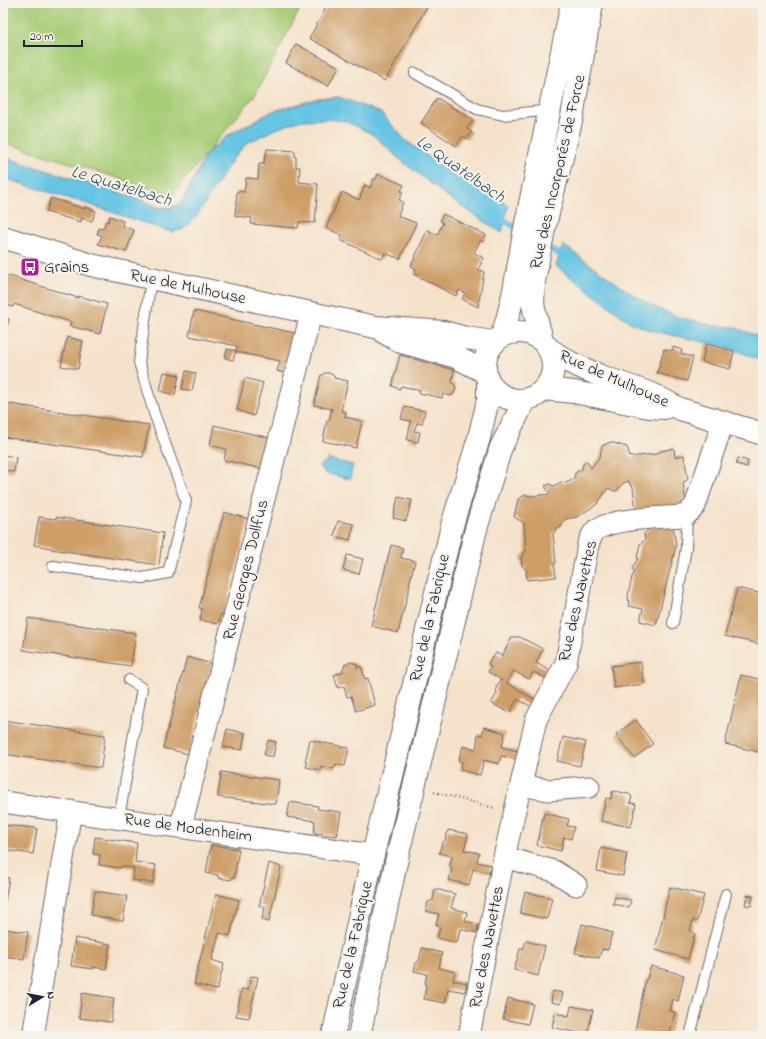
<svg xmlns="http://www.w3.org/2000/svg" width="766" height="1039" viewBox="0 0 766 1039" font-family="'Indie Flower',sans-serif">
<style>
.green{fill:#a7cd77;stroke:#647859}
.water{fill:#66c5e4;stroke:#447490}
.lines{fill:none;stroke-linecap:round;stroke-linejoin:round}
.stream{stroke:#66c5e4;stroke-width:6}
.building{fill:#cd9e68}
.lane-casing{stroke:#6c656d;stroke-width:12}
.street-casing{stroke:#6c656d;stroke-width:23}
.secondary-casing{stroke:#6c656d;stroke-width:24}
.path{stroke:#6c656d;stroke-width:2.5;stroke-dasharray:1 3;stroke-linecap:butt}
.lane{stroke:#fff;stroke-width:10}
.street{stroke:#fff;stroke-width:21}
.secondary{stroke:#fff;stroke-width:22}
.labels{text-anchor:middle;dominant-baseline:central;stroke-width:4;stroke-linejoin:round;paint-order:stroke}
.street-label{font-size:17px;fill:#22223b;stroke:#f7f3e8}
.poi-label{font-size:17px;fill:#22223b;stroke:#f7f3e8;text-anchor:start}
.water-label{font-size:18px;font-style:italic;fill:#36536e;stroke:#f7f3e8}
</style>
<rect width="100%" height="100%" fill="#f7f3e8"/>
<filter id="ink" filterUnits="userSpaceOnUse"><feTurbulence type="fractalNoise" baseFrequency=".025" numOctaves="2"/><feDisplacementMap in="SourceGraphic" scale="8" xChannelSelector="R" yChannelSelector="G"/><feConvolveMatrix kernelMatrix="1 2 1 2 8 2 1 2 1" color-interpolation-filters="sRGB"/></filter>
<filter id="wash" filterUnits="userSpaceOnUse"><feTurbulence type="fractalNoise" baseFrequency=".012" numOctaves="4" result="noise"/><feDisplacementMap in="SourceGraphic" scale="16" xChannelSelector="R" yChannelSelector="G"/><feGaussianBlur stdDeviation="0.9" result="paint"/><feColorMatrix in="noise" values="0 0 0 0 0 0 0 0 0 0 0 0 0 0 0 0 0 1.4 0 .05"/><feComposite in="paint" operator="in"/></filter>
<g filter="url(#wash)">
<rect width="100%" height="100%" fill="#f5e2cb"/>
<!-- green -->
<path class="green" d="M3,3H303L255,95L172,195L3,142Z"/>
<!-- water -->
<path class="water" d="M339,97L381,113L405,140L454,175L508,205L502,233L452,200L403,162L372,134L345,121L327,119L301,120L273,130L247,143L234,157L196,217L182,230L171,232L94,206L3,178V157L130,196L161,208L173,207L182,202L206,154L230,134L273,111L318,99Z
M563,245L629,292L654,307L678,317L715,326L734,327L763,338V361L727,347L649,330L630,322L556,266Z
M327,459L353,465L350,479L324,473V470L321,469L319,466L322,463H326Z"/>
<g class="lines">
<!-- stream -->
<path class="stream" d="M498,216L521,231
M546,246L567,259"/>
</g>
<g id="blocks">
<!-- building -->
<path class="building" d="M327,3H429L385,81L309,38L325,10H324Z
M296,44L339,67L328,86L286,63Z
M437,98L473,120L467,129L472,132L467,139L463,136L456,146L421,123Z
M267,149L295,151V157H296V167H300L299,182L318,184L315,223L299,222L298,228L251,224L252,218L235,216L237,191L244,192L246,178L258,179L259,164H264L265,155H266Z
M378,174L404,185L401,191L403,192L399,200L403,202L398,216L416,223L400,259L385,253L382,259L340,240L342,235L326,228L342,192L359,200L365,185L370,188L374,179H376Z
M51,198L85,209V207L96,211L92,221L82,218L81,222L46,212Z
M443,214L486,235L483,242L480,241L474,253L484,258L478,269L484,272L478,307L462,299L465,293L459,290L456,296L414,274L416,269L411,266L425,235L428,230L437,235L443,223L440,221Z
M110,216L123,221L122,226L134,230L126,252L98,244L102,235L97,234L99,228L103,229L106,221L108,222Z
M3,274L78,298V296L107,304L100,334L70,326L71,322L45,314L14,304L13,307L3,304Z
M194,311L299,334L288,374L277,371L280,361L236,352L237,346L189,336Z
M3,317L9,319L3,341Z
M67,337L83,341L78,369L61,366Z
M706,344L734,351L730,369L702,362Z
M673,347L682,350L681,354L693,357L687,381L657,373L664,349L672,351Z
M227,349L236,351L233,360L225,358Z
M400,355L454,370L452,382L455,385L456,389L453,395L450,396L443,394L442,398L419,393L420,390L401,386L400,389L392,386Z
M186,371L196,373L192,391L182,389Z
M164,372L179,375L175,395L160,391Z
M324,373H329L334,376V378L348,381L341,411L346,412L345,417L362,421L356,448L323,441L327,420H329L332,409L314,405L321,375H323Z
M245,378L263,383L254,416L237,410Z
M3,403L149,425L143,457L3,437Z
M404,407L425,411L422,424L417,423L414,431L420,432L418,442L407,440L411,421L401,419Z
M214,425L270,438L263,469L224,460L226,449L210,445Z
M610,442L627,447L630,457L656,454L661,451L674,448L675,457L684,455L688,479L686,481L683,482L686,505L636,510L633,487L630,485L629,481L623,483L617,491H614L608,488L597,504L577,517L565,519L561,527L557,528L553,534L556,563H554L556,577L527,580L526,569L522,566L521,558L526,551L524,523L514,517L518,499L525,495L534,496L550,494L545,486L549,484L554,486L561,482L566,483L574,479L575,473L582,469L583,464L587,461L591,468L600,456L602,446Z
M3,455L16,457L14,472L3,470Z
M738,458L748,461L747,467L736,464Z
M398,497L412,500L406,521L393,518Z
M224,512L249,519L224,615L221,614L218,624L200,620L202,609L199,608Z
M39,517L55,519L56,517L163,533L159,565L51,549L52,548L34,545Z
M338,521L354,524L350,540L334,536Z
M673,525L676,546L656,625L640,621L643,609L629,606L628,596L632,577L635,571H633V566L638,559L637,558L640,544L645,540L644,534L652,527Z
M391,545L403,548L401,558L415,561L409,585H410L398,633L371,626Z
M347,555L363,559L359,574L343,570Z
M737,588L763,594V645L725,636Z
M28,618L136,633L131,666L23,650Z
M512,637H520L543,649L536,663L552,672L548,679L533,672L529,679L513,671L507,683L536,700L532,707L517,699L510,713L491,703L497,694L496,688L500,680L502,681L500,679L488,672L491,667L488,664L492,656L493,657L496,653L502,656Z
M187,657L212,664L189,754L163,748Z
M351,662L357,664V668L361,666L365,679L368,678L375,705L356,711L351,696L347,697L344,686L338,688L334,675L343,672V669L345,664Z
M641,662L644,684L614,688L611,666Z
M741,675L763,680V753L725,744Z
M3,720L105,735L101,768L3,754Z
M636,720L653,744L634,758L616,734Z
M484,727L505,733L502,747L518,751L516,759L501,756L499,764L484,760L480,775L460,770L462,762L458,761L463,746L476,749L478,734L482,735Z
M227,729L245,733L242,750L223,747Z
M563,737L586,742L580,766L557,761Z
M268,740L276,742L273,757L264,755Z
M310,740L349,748L345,766L336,764L334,769L321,766L320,770L306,767L307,763L305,762Z
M221,772L279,780L276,804L218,797Z
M615,791L629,794L632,797L630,803L636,804L631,827L601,821L606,798L611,799L612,792Z
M290,802L318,806L317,809L341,812L337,836L314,833L315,821L287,817Z
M544,813L569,819L567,826L574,827L571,839L564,837L561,851L537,845Z
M3,825L37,828L33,854L3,850Z
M448,830L468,834L464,850L479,853L477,862L491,865L489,873L473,869L469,885L449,880L452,869L450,865L452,856L439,853L442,843L445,840Z
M95,837L137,843L135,862L156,865L153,883L132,880L134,868L122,866L121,868L99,865L100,855L93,854Z
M211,845L239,849L234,878L232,877L231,880L218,878V875L206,873Z
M601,848L627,853L623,876L597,871Z
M269,863L281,867L269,922L262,920L265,907L259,906Z
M3,877L9,878L5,902H3Z
M670,887L704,895L697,921L693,920L690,931L695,933L688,959L655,950Z
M435,889L455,894L451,908L467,912L465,921L478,924L477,933L460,929L457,943L437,938L440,928L436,924L439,914L426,911L428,902L433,900Z
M95,891L127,896L123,921L91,915Z
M525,892L552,898L547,919L520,913Z
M216,894L239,900L230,936L219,933L212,960L224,964L217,990L194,984Z
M747,895L753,896L751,906L745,905Z
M615,897L631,900L629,907L613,904Z
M582,924L606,930V931L612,933L608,950L602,949L599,958L575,953Z
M3,929L28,932L24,959L3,956Z
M75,938L110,944L106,969L93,967V969L71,966Z
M526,941L545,946L538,976L514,970L520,949H523Z
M422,948L442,953L439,968L455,972L453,980L467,983L465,992L448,989L445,1003L424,999L426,987L425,983L427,974L414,971L416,963L419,961Z
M651,966L684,975L678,1001L673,999L670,1011L675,1012L669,1036H661L635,1030L646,979H647Z
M251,976L258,977L249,1018L236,1016L242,989L248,990Z
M553,991L563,993L560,1004L551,1002Z
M82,993L114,998L111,1022L79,1018Z
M508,998L533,1004L528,1024L503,1019Z
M571,1006L593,1010L587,1035L552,1027L555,1013L569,1016Z"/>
</g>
</g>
<g filter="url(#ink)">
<use href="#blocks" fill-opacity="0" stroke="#6c656d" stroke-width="1"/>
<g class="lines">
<defs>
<path id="lane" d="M415,73L477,109L503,115L551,110
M53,566L143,578L168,573L186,501L154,413L139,362L151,279
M673,623L686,548L687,514
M119,818L142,688L129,680
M690,1036L726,894"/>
<path id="street" d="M521,785L548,790L589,787
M3,802L373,855
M181,826L311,314
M504,857L554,871L576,885
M33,1036L71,811
M469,1036L504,857L536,720L566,663L588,545C590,540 592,534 595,531C611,518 660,518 681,516L687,514L695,506L723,422"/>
<path id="secondary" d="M3,237L91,265L375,327L444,332L466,338L493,342
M485 366a34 34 0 1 1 68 0a34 34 0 1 1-68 0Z
M385,333L401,342L456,357L485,372
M502,335C516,296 519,254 528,214C542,143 558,73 572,3
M542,340L533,305L534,281L544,229L572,117L592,3
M549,349L569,362L603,377L652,394L680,409L763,434
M544,389L574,392L649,407L665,408
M333,1036L373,855L453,522L479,438L488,400V382
M359,1036L397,858L476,529L501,447L525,400"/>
</defs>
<!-- lane casing -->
<use href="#lane" class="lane-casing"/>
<!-- street casing -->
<use href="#street" class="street-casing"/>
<!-- secondary casing -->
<use href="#secondary" class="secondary-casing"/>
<!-- path -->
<path class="path" d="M434,792L495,808"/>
<!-- lane -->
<use href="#lane" class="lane"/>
<!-- street -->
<use href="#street" class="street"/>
<!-- secondary -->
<use href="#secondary" class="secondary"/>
</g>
</g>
<!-- icons -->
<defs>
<symbol id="bus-square" viewBox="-11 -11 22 22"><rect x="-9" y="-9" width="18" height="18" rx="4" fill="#b5179e" stroke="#f7f3e8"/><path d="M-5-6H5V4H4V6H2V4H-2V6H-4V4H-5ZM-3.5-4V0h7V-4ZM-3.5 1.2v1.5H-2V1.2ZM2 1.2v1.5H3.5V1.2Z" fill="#fff"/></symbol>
</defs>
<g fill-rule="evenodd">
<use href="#bus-square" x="19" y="256" width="22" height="22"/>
</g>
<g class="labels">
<!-- street labels -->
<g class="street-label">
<text transform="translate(558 172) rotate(-77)">Rue des Incorporés de Force</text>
<text transform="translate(188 287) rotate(12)">Rue de Mulhouse</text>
<text transform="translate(614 379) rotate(24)">Rue de Mulhouse</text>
<text transform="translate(246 570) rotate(-76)">Rue Georges Dollfus</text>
<text transform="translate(578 601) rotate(-77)">Rue des Navettes</text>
<text transform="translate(430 618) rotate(-77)">Rue de la Fabrique</text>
<text transform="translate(188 828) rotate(8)">Rue de Modenheim</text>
<text transform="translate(353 945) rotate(-77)">Rue de la Fabrique</text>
<text transform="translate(487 947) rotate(-79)">Rue des Navettes</text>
</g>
<!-- poi labels -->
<g class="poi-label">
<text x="44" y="267">Grains</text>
</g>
<!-- water labels -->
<g class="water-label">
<text transform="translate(460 170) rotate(35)">Le Quatelbach</text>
<text transform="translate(121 187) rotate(17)">Le Quatelbach</text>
</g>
</g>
<!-- margin -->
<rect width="766" height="1039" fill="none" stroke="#f7f3e8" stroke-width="16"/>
<!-- north arrow -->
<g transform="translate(42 997) rotate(80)" stroke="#f7f3e8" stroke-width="3" paint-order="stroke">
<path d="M0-3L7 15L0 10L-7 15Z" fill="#22223b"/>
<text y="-6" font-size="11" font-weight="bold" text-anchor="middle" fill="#22223b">N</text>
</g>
<!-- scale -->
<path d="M24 40v6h58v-6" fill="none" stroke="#22223b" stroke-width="2"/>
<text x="30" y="40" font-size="12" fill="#22223b" stroke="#f7f3e8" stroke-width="3" paint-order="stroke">20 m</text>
</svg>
